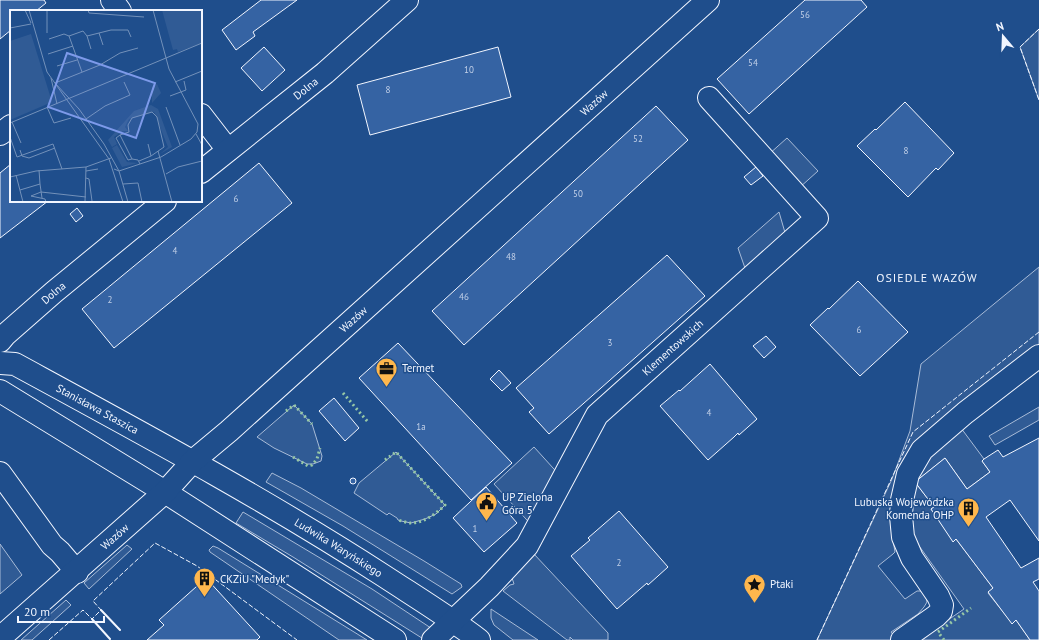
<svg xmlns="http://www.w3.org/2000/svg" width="1039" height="640" viewBox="0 0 1039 640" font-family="'PT Sans',sans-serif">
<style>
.built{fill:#305b95;stroke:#a8bbd7}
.building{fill:#3563a3;stroke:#f2f6ff}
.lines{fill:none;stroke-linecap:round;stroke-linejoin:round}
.minor-casing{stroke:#f2f6ff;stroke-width:24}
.minor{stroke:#1f4e8c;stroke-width:22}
.hedge{stroke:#97c8a6;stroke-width:3;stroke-dasharray:2 3;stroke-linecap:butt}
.fence{stroke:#f2f6ff;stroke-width:1;stroke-dasharray:5 2;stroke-linecap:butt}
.wall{stroke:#f2f6ff;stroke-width:2}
.labels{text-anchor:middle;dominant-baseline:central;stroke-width:3;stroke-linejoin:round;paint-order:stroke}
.number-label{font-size:9px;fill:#c3d1e8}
.street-label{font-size:11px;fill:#f2f6ff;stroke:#1f4e8c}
.poi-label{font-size:11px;fill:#f2f6ff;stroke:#1f4e8c;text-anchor:start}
.neighbourhood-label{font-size:12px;letter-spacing:1px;fill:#f2f6ff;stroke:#1f4e8c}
.inset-road{fill:none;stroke:#7391ba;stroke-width:1}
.view{fill:#7d9aea;fill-opacity:0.15;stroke:#7d9aea;stroke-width:2}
.inset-edge{fill:none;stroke:#f2f6ff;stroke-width:2}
</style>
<rect width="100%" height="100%" fill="#1f4e8c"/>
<!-- built -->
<path class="built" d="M1039,29V100L1020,47Z
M787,138L818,171L799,188L768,155Z
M779,212L786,236L746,271L738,248Z
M1039,267V346L931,431L890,511L891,528L895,552L893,554L878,566L905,599L917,591H921L926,597L927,602L924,607L918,614L891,632L897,640H817L892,479L910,431L921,364Z
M294,405L312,424L322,456L321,461L313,464H307L274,448L257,437Z
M1039,407V420L995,445L989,436Z
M961,428L984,459L982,461L990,472L967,489L945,458L915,482L934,507L931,509L953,541L956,539L993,588L988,593L1012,623L1016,620L1030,640H919L964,609L917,543L912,532L909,514L913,487L915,482L927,456L938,445Z
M534,447L563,479L536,530L494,484Z
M396,452L445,505L436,514L425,519L411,523L401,521L398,520L397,518L389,513L387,515L354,493L359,483Z
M272,473L301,488L424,561L461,584L462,587L452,594L343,526L266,482Z
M243,512L372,589L449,640H425L293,557L236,523Z
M0,544L22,575L0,594Z
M127,545L132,549L89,589L84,583Z
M213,546L218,548L367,640H339L210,552L209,550Z
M533,553L608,633V640H573L570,637V640H567L503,591L510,585L514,584L512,578Z
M66,600L71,605L32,640H21Z
M491,609L538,640H513L494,625L491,618Z"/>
<!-- building -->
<path class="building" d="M0,0H44L46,3L36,11H11V30L0,39Z
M261,0H297L253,32L255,36L236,50L222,30Z
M805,0H861L867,7L749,114L717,79Z
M264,47L285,70L262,91L241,68Z
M498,47L511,97L370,135L357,85Z
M905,102L954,153L938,170L936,168L908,197L857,146L875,129L876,130Z
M656,106L688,140L464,345L432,311Z
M259,163L292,203L114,348L82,309Z
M11,164V201H48L0,238V173Z
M756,167L763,176L751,185L744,177Z
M77,208L83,216L76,222L70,214Z
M667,255L705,296L549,434L529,412L534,408L516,388Z
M858,281L908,332L860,376L810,325L828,308L829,309Z
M766,336L776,347L764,358L753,346Z
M398,343L512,463L471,500L359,378Z
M710,364L757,419L739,435L738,433L734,437L708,460L660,406L679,390L680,391Z
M499,370L511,383L502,391L490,379Z
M334,398L359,428L345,441L319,411Z
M1039,438V541L1010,500L986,517L1021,568L1039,558V579L1033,582L1039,591V640H1030L1016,620L1012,624L988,592L993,588L956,539L953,542L931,509L934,507L915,482L945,458L967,489L990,472L982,461L984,459L998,450L1003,457Z
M350 481a3 3 0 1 1 6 0a3 3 0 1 1-6 0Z
M486,487L517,523L484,552L453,518Z
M619,511L668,567L648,585L647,583L617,609L571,556L590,540L588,538Z
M206,578L260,637L257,640H147L164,625L159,620Z"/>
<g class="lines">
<defs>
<g id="minor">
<path d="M112,0L120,11"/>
<path d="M201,115L228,150"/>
<path d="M0,134L11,126"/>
<path id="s1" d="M201,172L325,73L407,0"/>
<path id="s2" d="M0,341L5,335L54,292L165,201"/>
<path id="s3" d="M0,363L15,364C140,432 265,499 384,576C416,597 449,617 479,640"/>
<path d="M0,391L165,492L395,640"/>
<path d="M0,473L52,545L60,552L77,572"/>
<path id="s4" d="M0,638L165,492L193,461L229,431L708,0"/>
<path id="s5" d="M433,640L489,587L527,546L597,415L817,218L709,98"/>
<path d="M902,640L936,616L941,611L942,605L938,596L912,558L903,537L901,516L902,500L908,474L922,450L965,413L1039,356"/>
</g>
</defs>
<!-- minor casing -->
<use href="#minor" class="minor-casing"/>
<!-- minor -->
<use href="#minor" class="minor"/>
<!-- hedge -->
<path class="hedge" d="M343,393L368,422
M286,411L294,405L312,424
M293,457L308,466L312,465L317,459L320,448
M385,460L396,452L445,505C437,513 424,523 411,523C407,523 402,521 398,520
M944,640L938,632L971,608"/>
<!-- fence -->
<path class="fence" d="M1039,29L1020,47L1039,100
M49,640L83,610L92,619L101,610L93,601L155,543L197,566L297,640
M817,640L913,432L1039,332"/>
<!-- wall -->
<path class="wall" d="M101,610L120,630
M92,619L110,639"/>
</g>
<!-- icons -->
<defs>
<symbol id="office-pin" viewBox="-11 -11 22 30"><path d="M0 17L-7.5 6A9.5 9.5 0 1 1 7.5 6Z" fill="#ffb74d" stroke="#1f4e8c"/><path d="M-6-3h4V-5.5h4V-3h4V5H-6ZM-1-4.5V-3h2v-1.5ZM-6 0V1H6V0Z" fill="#111"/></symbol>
<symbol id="civic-pin" viewBox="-11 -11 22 30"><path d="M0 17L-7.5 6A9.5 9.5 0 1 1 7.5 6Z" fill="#ffb74d" stroke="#1f4e8c"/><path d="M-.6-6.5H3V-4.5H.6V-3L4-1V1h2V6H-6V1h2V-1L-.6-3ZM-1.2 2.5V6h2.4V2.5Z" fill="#111"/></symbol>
<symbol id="building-pin" viewBox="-11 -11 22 30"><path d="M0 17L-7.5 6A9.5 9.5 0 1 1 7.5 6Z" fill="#ffb74d" stroke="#1f4e8c"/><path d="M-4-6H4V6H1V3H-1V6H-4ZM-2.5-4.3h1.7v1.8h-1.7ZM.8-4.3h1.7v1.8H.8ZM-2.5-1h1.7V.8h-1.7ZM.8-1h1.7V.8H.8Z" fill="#111"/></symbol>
<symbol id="sight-pin" viewBox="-11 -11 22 30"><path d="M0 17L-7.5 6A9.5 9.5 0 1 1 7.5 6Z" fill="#ffb74d" stroke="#1f4e8c"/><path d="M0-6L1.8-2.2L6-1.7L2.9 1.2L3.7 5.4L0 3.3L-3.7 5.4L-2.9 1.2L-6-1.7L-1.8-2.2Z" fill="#111"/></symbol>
</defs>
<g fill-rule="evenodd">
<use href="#office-pin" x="374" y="356" width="25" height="34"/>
<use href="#civic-pin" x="474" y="490" width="25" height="34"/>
<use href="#building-pin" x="956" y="496" width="25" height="34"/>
<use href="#building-pin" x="192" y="566" width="25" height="34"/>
<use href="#sight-pin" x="742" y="572" width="25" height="34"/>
</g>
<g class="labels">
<!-- number labels -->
<g class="number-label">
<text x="805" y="14">56</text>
<text x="753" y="62">54</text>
<text x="469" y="69">10</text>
<text x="388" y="89">8</text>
<text x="638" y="138">52</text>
<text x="906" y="150">8</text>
<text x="578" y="193">50</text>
<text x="236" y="198">6</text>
<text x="175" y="250">4</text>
<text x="511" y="256">48</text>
<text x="464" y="296">46</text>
<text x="110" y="299">2</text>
<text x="859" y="329">6</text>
<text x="610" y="342">3</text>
<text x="709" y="412">4</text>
<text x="421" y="426">1a</text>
<text x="475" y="528">1</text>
<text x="619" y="562">2</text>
</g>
<!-- street labels -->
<g class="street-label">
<text stroke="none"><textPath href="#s1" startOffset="134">Dolna</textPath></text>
<text stroke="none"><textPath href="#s4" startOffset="800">Wazów</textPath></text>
<text stroke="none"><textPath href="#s2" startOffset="72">Dolna</textPath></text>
<text stroke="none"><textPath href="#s4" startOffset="476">Wazów</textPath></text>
<text stroke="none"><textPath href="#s5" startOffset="383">Klementowskich</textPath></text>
<text stroke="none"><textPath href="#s3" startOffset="109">Stanisława Staszica</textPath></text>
<text stroke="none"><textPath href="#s4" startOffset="153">Wazów</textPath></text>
<text stroke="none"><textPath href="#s3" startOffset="387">Ludwika Waryńskiego</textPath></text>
</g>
<!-- poi labels -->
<g class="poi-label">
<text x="402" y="368">Termet</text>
<text x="502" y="497">UP Zielona<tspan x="502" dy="13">Góra 5</tspan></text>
<text x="954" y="502" text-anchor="end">Lubuska Wojewódzka<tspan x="954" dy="13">Komenda OHP</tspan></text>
<text x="220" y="579">CKZiU "Medyk"</text>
<text x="770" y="584">Ptaki</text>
</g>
<!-- neighbourhood labels -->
<g class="neighbourhood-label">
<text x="927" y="277">OSIEDLE WAZÓW</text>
</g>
</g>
<!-- overview -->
<g transform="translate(10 10)">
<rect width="192" height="192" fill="#1f4e8c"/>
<path d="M152,0H192V33L168,42L167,39L163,40ZM21,24L42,92L0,110V31ZM147,74L151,83L142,93V77ZM141,95L148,99L162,137L150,144L158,137L144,102L119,109L115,117L118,121H113L104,127L107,134L102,137L98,130L124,101ZM107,135L117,152L128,153L112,157L102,138Z" fill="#305b95"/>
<path class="inset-road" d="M15,0L21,13M19,0L37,62L99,149L113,192M78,0L79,3L134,7M0,18L21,14M37,23V0M89,23L93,35M77,26L81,39M39,29L54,24L59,26M38,44L63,36M47,56L67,50M72,62L59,26L73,21L77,26L101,20H118L121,27M41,68L47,94M165,72L192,61M45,73L69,99L94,134L109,161L118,192M45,73L90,55L110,43L128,38M160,86L176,80L174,71M37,97L44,113L61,108M156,97L170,135M76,109L95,96L120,85L114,72M2,112L11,133M0,113L192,33M186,124L192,135M110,125L119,122L118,115L122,108L142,102L147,107L154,137L141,146L138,134M0,127L7,147L43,134L52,159M10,140L12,146L19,148L45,138M148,141L162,192M122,149L118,150L106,128L110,125L122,149L128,150L130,154M129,151L141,146M104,159L109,161L151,147L181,129L187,122L188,114L159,59L143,0M76,161L88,159M156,164L168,157L192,151M6,165L13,192M0,167L26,161L76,157L101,148M76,168L79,169L82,191M30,174L32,188M113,174L128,173L132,192M10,180L30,174L29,160M21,186L31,182L76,187M21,186L35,189L36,192M75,192L76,157"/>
<path class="view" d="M57,43L145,73L126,128L38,97Z"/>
<rect width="192" height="192" class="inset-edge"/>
</g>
<!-- north arrow -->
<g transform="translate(1003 36) rotate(341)" stroke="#1f4e8c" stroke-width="3" paint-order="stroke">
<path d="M0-3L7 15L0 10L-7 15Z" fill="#f2f6ff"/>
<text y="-6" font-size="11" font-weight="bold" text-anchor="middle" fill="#f2f6ff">N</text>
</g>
<!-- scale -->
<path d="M18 616v6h86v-6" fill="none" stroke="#f2f6ff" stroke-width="2"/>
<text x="24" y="616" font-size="12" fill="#f2f6ff" stroke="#1f4e8c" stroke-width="3" paint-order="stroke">20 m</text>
</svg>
